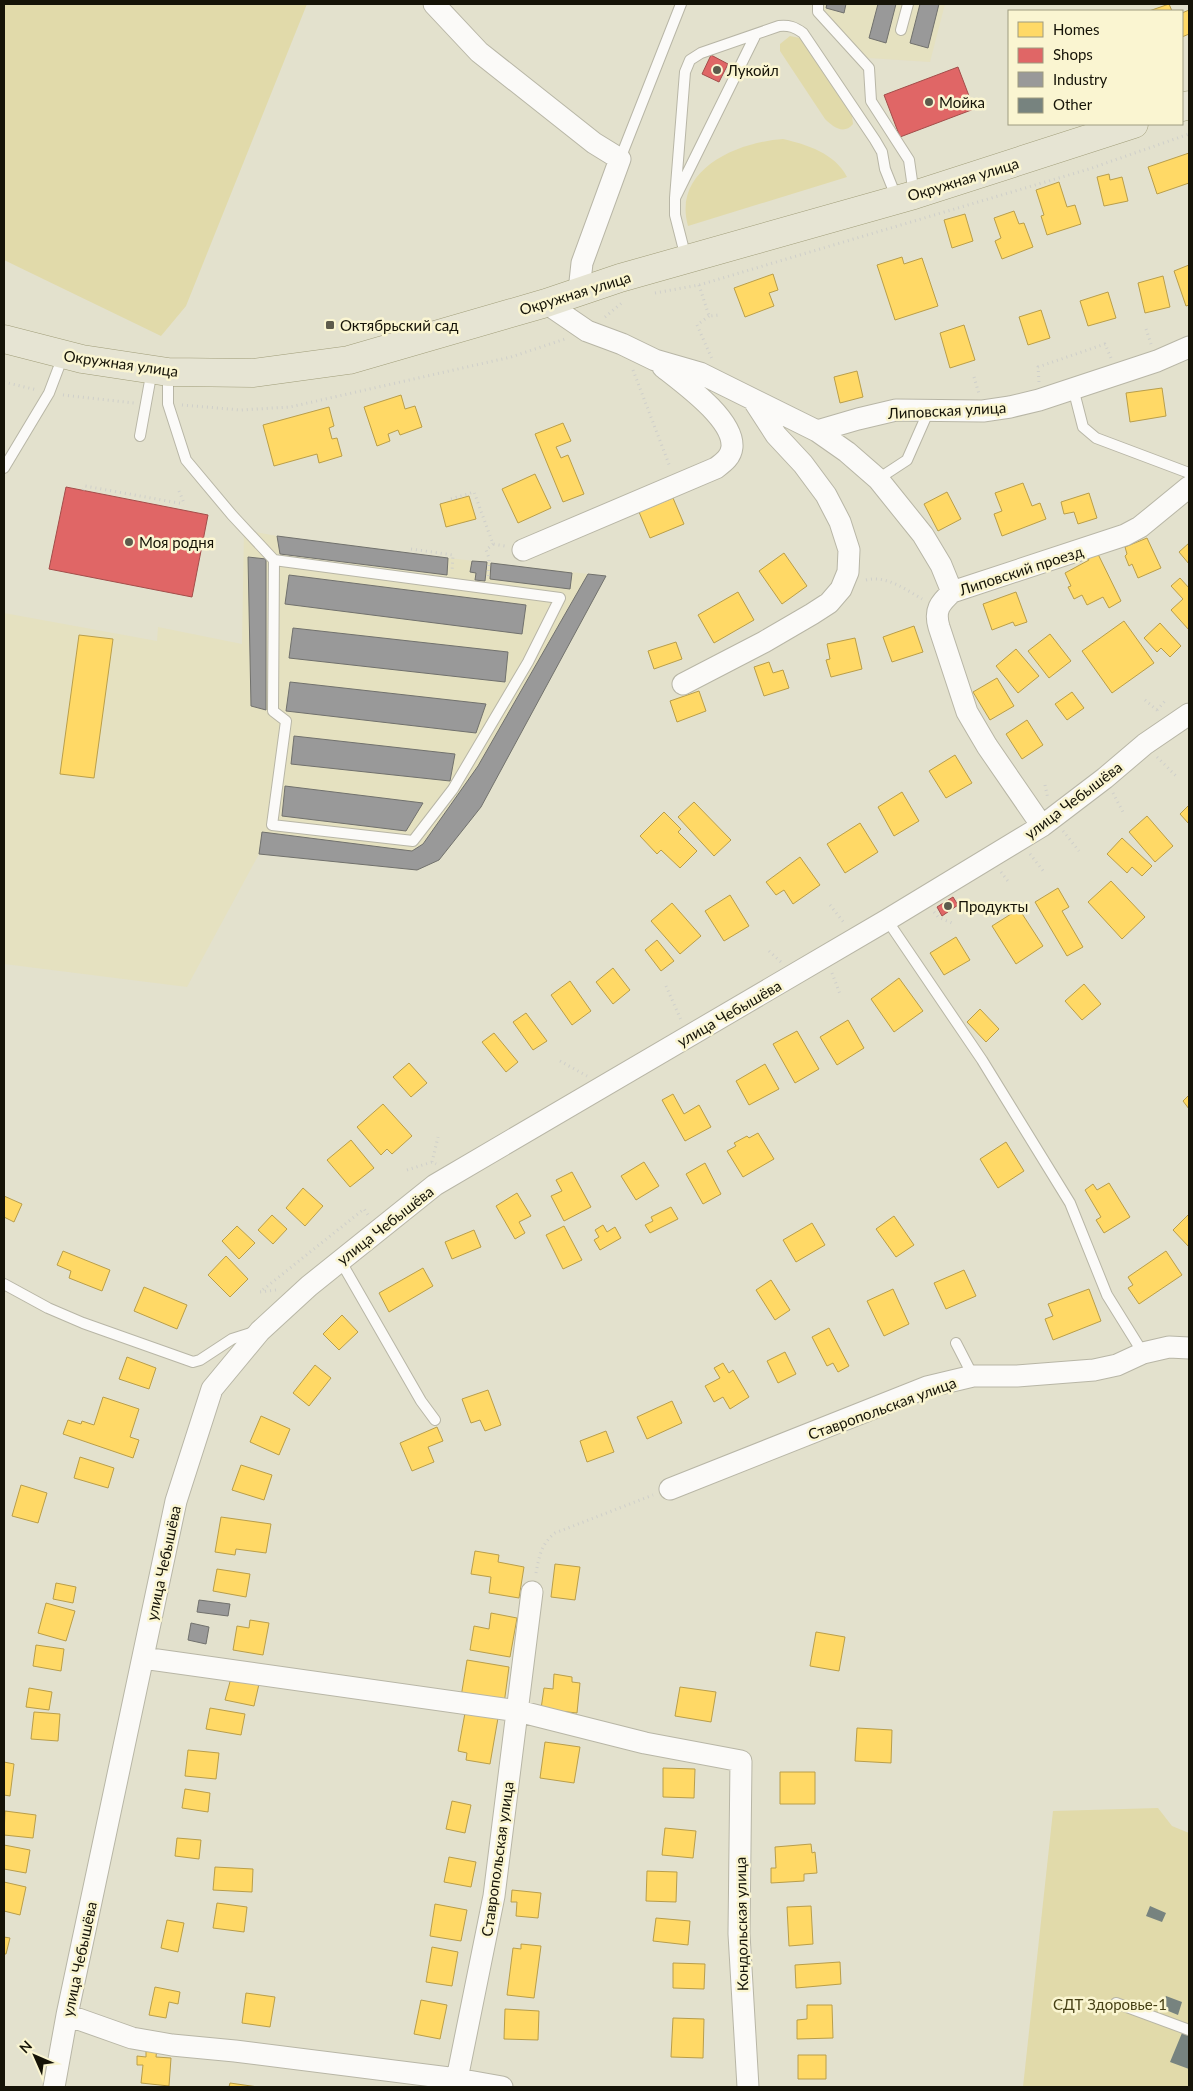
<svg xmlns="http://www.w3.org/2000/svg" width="1193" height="2091" viewBox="0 0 1193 2091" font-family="Lato,sans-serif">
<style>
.built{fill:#e5e1c0}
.green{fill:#e1daaa}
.homes{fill:#ffd966;stroke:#b99e4a}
.shops{fill:#e06666;stroke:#a34d4a}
.industry{fill:#999;stroke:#71716d}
.building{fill:#77837f}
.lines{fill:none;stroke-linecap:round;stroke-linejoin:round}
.lane-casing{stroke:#b8b6a6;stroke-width:12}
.street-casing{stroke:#b8b6a6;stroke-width:23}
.primary-casing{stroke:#a09d79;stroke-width:29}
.path{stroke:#cfcfca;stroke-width:3;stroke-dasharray:1 4;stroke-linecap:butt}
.lane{stroke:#fbfaf8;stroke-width:10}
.street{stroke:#fbfaf8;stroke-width:21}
.primary{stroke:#e6e4d3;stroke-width:28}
.poi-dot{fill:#5d5b4c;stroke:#faf5d1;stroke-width:2}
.labels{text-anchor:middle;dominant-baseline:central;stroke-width:5;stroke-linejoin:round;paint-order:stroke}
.poi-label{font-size:15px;fill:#151307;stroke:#faf5d1;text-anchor:start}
.street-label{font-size:15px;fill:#151307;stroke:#faf5d1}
.park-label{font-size:15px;fill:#453f14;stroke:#faf5d1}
</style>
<rect width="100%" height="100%" fill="#e3e1cd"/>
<!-- built -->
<path class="built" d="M825,4H945L930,62L868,58L823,12Z
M244,530L277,536L448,558L606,576L481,807L439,860L417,870L259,854L187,987L4,964V613L157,641L158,627L242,644Z"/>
<!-- green -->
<path class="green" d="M4,4H307L186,306L161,336L4,260Z
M790,36L800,38L852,116L853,124C844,135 833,127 825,119L780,51V44Z
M783,139C806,144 836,154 847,177L688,226C672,169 738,142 783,139Z
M1158,1808L1172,1826L1189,1833V2087H1023L1053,1811Z"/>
<!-- homes -->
<path class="homes" d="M1169,4L1172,11H1149Z
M1189,10V34L1182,37V13Z
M1189,153V183L1157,194L1148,167Z
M1109,174L1110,180L1122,177L1128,201L1104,206L1097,177Z
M1059,182L1067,207L1075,205L1081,224L1047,235L1041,216L1044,215L1036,190Z
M1014,211L1019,224L1024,223L1033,247L1002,259L995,241L1001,238L994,218Z
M965,214L973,241L952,248L944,220Z
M902,257L904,264L922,258L938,306L895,320L877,265Z
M1189,265V305L1186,306L1174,271Z
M773,274L778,290L769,293L774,306L745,317L734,288Z
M1163,276L1170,307L1145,313L1138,283Z
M1108,292L1116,318L1088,326L1080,301Z
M1041,310L1050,338L1028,345L1019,317Z
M964,325L975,360L950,368L940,333Z
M857,371L863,397L840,403L834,377Z
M1162,388L1166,416L1130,422L1126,393Z
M401,395L405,409L415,406L422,427L400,435L398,430L388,434L390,441L377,446L364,407Z
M329,407L334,426L329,428L332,439L337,438L342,456L319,463L317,454L274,466L263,425Z
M563,423L571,441L556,447L561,458L568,455L584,494L563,502L535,434Z
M535,474L551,508L518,523L502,489Z
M1023,483L1032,506L1040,503L1046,519L1002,536L994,514L1002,511L995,493Z
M947,492L961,519L938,531L924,504Z
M1089,493L1097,518L1078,524L1074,512L1064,514L1061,502Z
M469,496L476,519L446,527L440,504Z
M673,498L684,524L650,538L639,512Z
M1147,538L1161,568L1138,578L1132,564L1129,566L1125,556L1127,554L1125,547Z
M1189,543V564L1179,552Z
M1095,548L1121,601L1109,608L1103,597L1087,605L1082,595L1074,599L1068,587L1071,586L1065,573L1089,560L1085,553Z
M784,553L807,586L782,604L759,571Z
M1180,578L1189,588V630L1171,610L1183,599L1171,586Z
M738,592L754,620L714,643L698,615Z
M1016,592L1027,622L1015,626L1013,622L992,630L983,604Z
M1124,621L1154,663L1112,693L1082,651Z
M1160,623L1181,646L1170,657L1161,648L1157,652L1144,638Z
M914,626L923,652L892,662L883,637Z
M1050,634L1071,661L1049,678L1028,651Z
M79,635L113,639L94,778L60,774Z
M855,638L862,669L831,677L826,660L830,659L827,644Z
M676,642L682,659L654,669L648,651Z
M1016,649L1039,676L1018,693L996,666Z
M769,662L773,673L783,670L789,688L764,696L754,667Z
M997,678L1014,706L990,720L973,692Z
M699,691L706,711L677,722L670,701Z
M1072,692L1084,708L1067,720L1055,704Z
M1027,720L1043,745L1022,759L1006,734Z
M955,755L972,783L946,798L929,771Z
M902,792L919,821L894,836L878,807Z
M694,802L731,840L714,856L678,817Z
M1189,805V824L1180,814Z
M664,812L681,829L678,832L697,851L680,868L661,850L657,854L640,836Z
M1147,816L1173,846L1155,862L1129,832Z
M860,823L878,852L845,873L827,844Z
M1122,838L1152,866L1142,876L1132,867L1127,873L1107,854Z
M800,857L820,885L793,904L784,890L776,895L766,882Z
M1111,881L1145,917L1122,939L1088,902Z
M1058,888L1069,907L1062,911L1083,947L1067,956L1035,902Z
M730,895L749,926L724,941L705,911Z
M672,903L701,936L680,954L651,921Z
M1019,909L1043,946L1016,964L992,926Z
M956,937L970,960L944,975L930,953Z
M657,940L674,961L661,971L645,950Z
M613,968L630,990L613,1004L596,982Z
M899,978L923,1011L894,1032L871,999Z
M570,981L591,1011L572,1025L551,995Z
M1084,984L1101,1004L1082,1020L1065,1001Z
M980,1009L999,1029L986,1042L967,1022Z
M526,1013L547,1041L533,1050L513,1022Z
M848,1020L864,1048L837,1065L820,1037Z
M797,1031L819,1069L795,1083L773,1044Z
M494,1033L518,1062L506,1072L482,1042Z
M409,1063L427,1083L411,1097L393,1077Z
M765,1064L779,1089L749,1105L736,1081Z
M673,1094L684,1114L699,1105L711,1127L685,1141L662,1100Z
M1189,1095V1109L1183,1101Z
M383,1104L412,1136L392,1154L387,1149L381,1155L357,1127Z
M758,1133L774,1159L743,1177L727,1151L736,1146L734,1143L747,1136L749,1138Z
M351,1140L374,1168L350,1187L327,1160Z
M1006,1142L1024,1171L998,1188L980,1159Z
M644,1162L659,1186L636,1200L621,1176Z
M705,1163L721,1194L703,1204L686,1174Z
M572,1172L591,1207L564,1221L551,1196L562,1191L556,1180Z
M1109,1183L1130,1217L1104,1233L1096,1220L1101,1217L1085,1190L1093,1184L1097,1190Z
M303,1188L323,1206L305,1226L286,1208Z
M517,1193L531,1216L519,1222L525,1233L515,1239L496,1206Z
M4,1196L22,1204L14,1222L4,1217Z
M671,1207L678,1219L650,1233L645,1225L653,1221L651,1217Z
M1189,1214V1247L1173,1230Z
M272,1215L287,1229L273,1244L258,1230Z
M894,1216L914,1245L896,1257L876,1229Z
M812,1223L825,1245L796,1262L783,1240Z
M603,1225L607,1232L615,1227L621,1238L600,1250L594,1240L599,1237L595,1230Z
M237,1226L255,1243L239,1259L222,1241Z
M564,1226L582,1260L563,1269L546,1235Z
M474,1230L481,1247L452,1259L445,1242Z
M63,1251L110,1270L102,1291L69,1278L71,1271L57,1265Z
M1166,1251L1182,1275L1139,1304L1128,1288L1133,1285L1128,1277Z
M226,1256L248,1279L230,1297L208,1275Z
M423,1268L433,1286L389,1312L379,1293Z
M964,1270L976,1296L946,1309L934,1283Z
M771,1280L790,1310L775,1320L756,1290Z
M144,1287L187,1305L177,1329L134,1311Z
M893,1289L909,1324L884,1336L867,1301Z
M1089,1289L1101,1321L1053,1340L1045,1319L1053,1316L1048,1304Z
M342,1315L358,1332L339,1350L323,1334Z
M829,1328L849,1366L838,1372L833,1363L827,1366L812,1337Z
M785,1352L796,1374L778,1383L767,1361Z
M127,1357L156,1368L149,1389L119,1379Z
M723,1363L729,1373L733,1370L749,1397L730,1409L723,1397L714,1402L705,1386L720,1378L714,1368Z
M315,1365L331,1378L309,1406L293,1393Z
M488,1390L501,1425L485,1431L480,1420L471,1423L462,1399Z
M103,1397L139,1409L130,1437L139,1440L133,1458L63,1434L68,1420L81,1424L82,1421L94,1425Z
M672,1401L682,1423L647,1439L637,1417Z
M261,1416L290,1429L279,1455L250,1442Z
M437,1427L443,1441L428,1447L434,1462L412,1471L400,1443Z
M606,1431L614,1452L587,1462L580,1441Z
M80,1457L114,1468L108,1488L74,1478Z
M241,1465L272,1475L264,1500L232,1490Z
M21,1485L47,1493L38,1523L12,1516Z
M221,1517L271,1524L266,1553L236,1549L235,1555L215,1552Z
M475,1551L499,1555L498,1562L524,1567L519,1598L489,1593L491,1577L471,1574Z
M555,1564L580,1567L575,1600L551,1597Z
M217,1569L250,1574L246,1597L213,1591Z
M56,1583L76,1587L73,1603L53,1599Z
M46,1603L75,1611L66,1641L38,1633Z
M491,1613L517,1618L510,1657L470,1650L474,1626L489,1629Z
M250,1620L269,1623L263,1655L233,1650L237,1626L249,1628Z
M816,1632L845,1637L839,1671L810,1666Z
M36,1645L64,1649L61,1671L33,1666Z
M467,1660L509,1667L504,1704L461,1697Z
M554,1674L572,1677V1682L580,1683L577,1713L541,1709L544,1688L553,1689Z
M231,1678L259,1684L254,1706L225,1700Z
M680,1687L716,1692L711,1722L675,1716Z
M29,1688L52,1692L49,1710L26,1707Z
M210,1708L245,1714L241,1735L206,1729Z
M34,1712L60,1714L58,1741L31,1739Z
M465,1713L498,1718L490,1764L466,1760L467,1753L458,1751Z
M857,1728L892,1730L891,1763L855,1761Z
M545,1742L580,1747L574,1783L540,1778Z
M188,1750L219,1753L216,1779L185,1776Z
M4,1762L14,1764L10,1796L4,1795Z
M663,1768L695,1769L694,1798L663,1797Z
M780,1772H815V1804H780Z
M185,1789L210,1793L208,1812L182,1808Z
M452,1801L471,1805L465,1833L446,1829Z
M5,1811L36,1815L33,1838L4,1835Z
M665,1828L696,1831L693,1858L662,1855Z
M177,1838L201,1840L199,1859L175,1856Z
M811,1844L812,1853L815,1852L817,1873L804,1874V1881L771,1883V1868H776L775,1847Z
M4,1845L30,1850L26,1873L4,1869Z
M449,1857L476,1862L471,1887L444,1882Z
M215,1867L253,1869L252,1892L213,1890Z
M647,1871L677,1872L676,1902L646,1901Z
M4,1882L26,1887L20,1915L4,1911Z
M512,1890L541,1893L538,1918L516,1916L517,1902H511Z
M217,1903L247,1907L244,1932L213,1928Z
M435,1904L467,1910L461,1941L430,1936Z
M811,1906L813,1944L789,1946L787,1907Z
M656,1918L690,1921L688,1945L653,1941Z
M167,1920L184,1923L178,1952L161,1948Z
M4,1937L10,1938L6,1954H4Z
M521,1944L541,1946L534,1998L507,1995L513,1948L521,1949Z
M432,1947L458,1952L452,1986L426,1982Z
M840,1962L841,1984L796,1988L795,1965Z
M673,1963L705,1964L704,1989L673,1988Z
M155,1987L180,1992L178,2004L169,2002L166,2018L149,2015Z
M246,1993L275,1997L270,2027L242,2023Z
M421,2000L447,2005L440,2039L414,2034Z
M807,2005H832L833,2038L797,2039V2020L807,2019Z
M505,2009L539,2011L538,2040L504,2039Z
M673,2018L704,2019L703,2058L671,2057Z
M146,2046L157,2047L156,2057L171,2058L169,2086L141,2083L143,2065H137V2056L146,2057Z
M798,2055H826V2079H798Z
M230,2083L258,2087H229Z"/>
<!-- shops -->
<path class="shops" d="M711,55L728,64L719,82L702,74Z
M958,67L974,109L900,137L884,95Z
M66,487L208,515L192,597L49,569Z
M953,897L958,905L942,916L937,907Z"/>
<!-- industry -->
<path class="industry" d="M827,4H846L844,13L826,8Z
M878,4H896L886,43L869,38Z
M920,4H939L928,48L910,43Z
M277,536L448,558L447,575L280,554Z
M248,557L266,559V710L251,706Z
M472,561L487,562L485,581L475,580L476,573L470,572Z
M491,563L572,573L570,589L490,579Z
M588,574L606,576L481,807L439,860L417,870L259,854L262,832L412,851L423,844L478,766Z
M289,575L526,605L522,634L285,604Z
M293,628L508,652L505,682L289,658Z
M290,682L486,704L476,733L286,711Z
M294,736L455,754L450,781L291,764Z
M285,786L423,803L406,831L282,816Z
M199,1600L230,1604L228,1616L197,1612Z
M191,1623L209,1627L206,1644L188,1640Z"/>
<!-- building -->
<path class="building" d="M1150,1906L1166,1913L1162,1922L1146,1916Z
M1166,1996L1182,2002L1178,2015L1161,2008Z
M1182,2033L1189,2036V2069L1170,2062Z"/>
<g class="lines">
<defs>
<path id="lane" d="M818,4V12L869,68L871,101L909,160L914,195
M901,30L908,4
M620,159L681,4
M675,198L685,72L690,60L701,53L779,26C789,25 795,27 803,33L875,140L882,152L885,169L897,199
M686,258L675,215V198L756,34
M168,373V404L186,460L232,515L274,560L560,598L528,662L453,789L413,841L272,825L286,721L273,711L274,560
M1073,388L1083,427L1096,438L1189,473
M140,436L152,370
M4,468L49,393L63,356
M878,479L907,460L929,410
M887,920L982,1060L1070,1203L1107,1295L1143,1353
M340,1260L421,1401L435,1420
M4,1284L48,1308L83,1323L193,1362L200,1360L232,1339L254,1332
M956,1343L973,1376
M1116,2003L1189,2030"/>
<path id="street" d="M434,4L479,52L594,143L620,159L582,263L579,291
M546,303L587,331L622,344L655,360L700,373L817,431L847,452L878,479L923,535L941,565L952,592
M817,431L858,419L896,410L983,411L1010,407L1039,400L1157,361L1189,347
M523,550L716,468C724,462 731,457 732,447C734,419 683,383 663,367
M683,684L764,642L812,614L829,603L841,589L848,572L849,550L840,522L826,495L803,464L776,435L754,401
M1042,826L987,746L967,712L939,627C934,610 940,603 952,592L1125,535L1140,527L1189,487
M670,1489L927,1387L973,1376H1017L1094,1370L1117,1365L1143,1353L1169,1347L1189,1348
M143,1658L518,1711L645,1743L741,1761L739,1934L748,2087
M67,2015L132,2038L172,2045L235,2051L457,2079
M54,2087L67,2015L176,1501L212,1389L260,1331L309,1286L435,1185L887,920L1042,826L1105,778L1145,744L1189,714
M502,2087L457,2079L494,1896L532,1592"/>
<path id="primary" d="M1182,107L1189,105
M4,339L82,359L168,372L254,373L349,360L546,303L620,278L914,195L1134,124"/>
</defs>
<!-- lane casing -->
<use href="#lane" class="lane-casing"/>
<!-- street casing -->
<use href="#street" class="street-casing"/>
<!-- primary casing -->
<use href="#primary" class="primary-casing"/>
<!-- path -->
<path class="path" d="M699,285L709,316L719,315
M655,293L699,285L1089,169L1189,134
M709,316L697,325L712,359
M605,317L623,302
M1146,329L1151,344
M633,370L670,467
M974,377L979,394
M4,382L37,390
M1039,382L1038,367L1105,344L1111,358
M63,395L134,403
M182,405L241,410L290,407L511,357L565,339
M83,490L85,486L184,504
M179,491L184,503
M451,499L474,492L493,544L505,546
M411,549L453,555L452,571
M488,576L489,558L486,550L493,544
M866,580C886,575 905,589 922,599
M1145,700L1159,712
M1157,710L1166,700
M1157,757L1176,776
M1045,785L1048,799
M1113,793L1123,812
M1063,831L1079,851
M1030,854L1044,872
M1001,872L1010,884
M830,905L845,924
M934,912L938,917L952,923
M769,951L781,962
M832,973L840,994
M666,986L681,1020
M560,1061L587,1076
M432,1162L438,1137
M407,1170L432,1162L436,1164
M276,1290L260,1292L364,1209L368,1215
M536,1573C539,1557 541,1544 555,1533L653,1495"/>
<!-- lane -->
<use href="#lane" class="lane"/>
<!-- street -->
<use href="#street" class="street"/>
<!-- primary -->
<use href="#primary" class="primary"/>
</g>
<!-- markers -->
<g class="poi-dot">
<circle cx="717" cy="70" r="5"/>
<circle cx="929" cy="102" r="5"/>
<rect x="325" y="320" width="10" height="10" rx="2.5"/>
<circle cx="129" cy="542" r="5"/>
<circle cx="948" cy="906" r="5"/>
</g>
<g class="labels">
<!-- poi labels -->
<g class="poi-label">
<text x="727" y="70">Лукойл</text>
<text x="939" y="102">Мойка</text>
<text x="340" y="325">Октябрьский сад</text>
<text x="139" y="542">Моя родня</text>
<text x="958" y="906">Продукты</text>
</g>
<!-- street labels -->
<g class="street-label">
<text transform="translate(963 179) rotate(-17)">Окружная улица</text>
<text transform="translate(575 293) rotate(-17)">Окружная улица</text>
<text transform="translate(121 363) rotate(8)">Окружная улица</text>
<text transform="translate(947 410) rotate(-3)">Липовская улица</text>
<text transform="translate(1021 570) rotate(-18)">Липовский проезд</text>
<text transform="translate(1073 800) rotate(-37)">улица Чебышёва</text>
<text transform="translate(729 1013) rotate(-30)">улица Чебышёва</text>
<text transform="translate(385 1225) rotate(-38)">улица Чебышёва</text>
<text transform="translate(882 1408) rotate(-20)">Ставропольская улица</text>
<text transform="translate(163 1563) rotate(-78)">улица Чебышёва</text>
<text transform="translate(497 1859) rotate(-82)">Ставропольская улица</text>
<text transform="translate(741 1924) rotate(-91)">Кондольская улица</text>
<text transform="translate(79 1959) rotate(-78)">улица Чебышёва</text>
</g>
<!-- park labels -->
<g class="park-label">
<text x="1110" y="2004">СДТ Здоровье-1</text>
</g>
</g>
<!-- border -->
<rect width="1193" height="2091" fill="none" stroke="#151307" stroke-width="10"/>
<!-- legend -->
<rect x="1008" y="10" width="175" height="115" fill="#faf5d1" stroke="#9e9b80"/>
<rect x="1018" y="22" width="25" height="15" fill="#ffd966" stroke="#9e9b80"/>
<text x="1053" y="35" font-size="15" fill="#151307">Homes</text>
<rect x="1018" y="48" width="25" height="15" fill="#e06666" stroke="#9e9b80"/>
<text x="1053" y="60" font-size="15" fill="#151307">Shops</text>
<rect x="1018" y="72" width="25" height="15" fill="#999999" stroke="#9e9b80"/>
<text x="1053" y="85" font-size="15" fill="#151307">Industry</text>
<rect x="1018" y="98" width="25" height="15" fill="#77837f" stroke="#9e9b80"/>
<text x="1053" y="110" font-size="15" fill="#151307">Other</text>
<!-- north arrow -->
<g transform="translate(35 2056) rotate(315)" stroke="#faf5d1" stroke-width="4" paint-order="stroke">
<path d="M0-4L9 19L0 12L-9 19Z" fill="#151307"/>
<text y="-8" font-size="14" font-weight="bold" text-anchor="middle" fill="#151307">N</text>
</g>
</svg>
